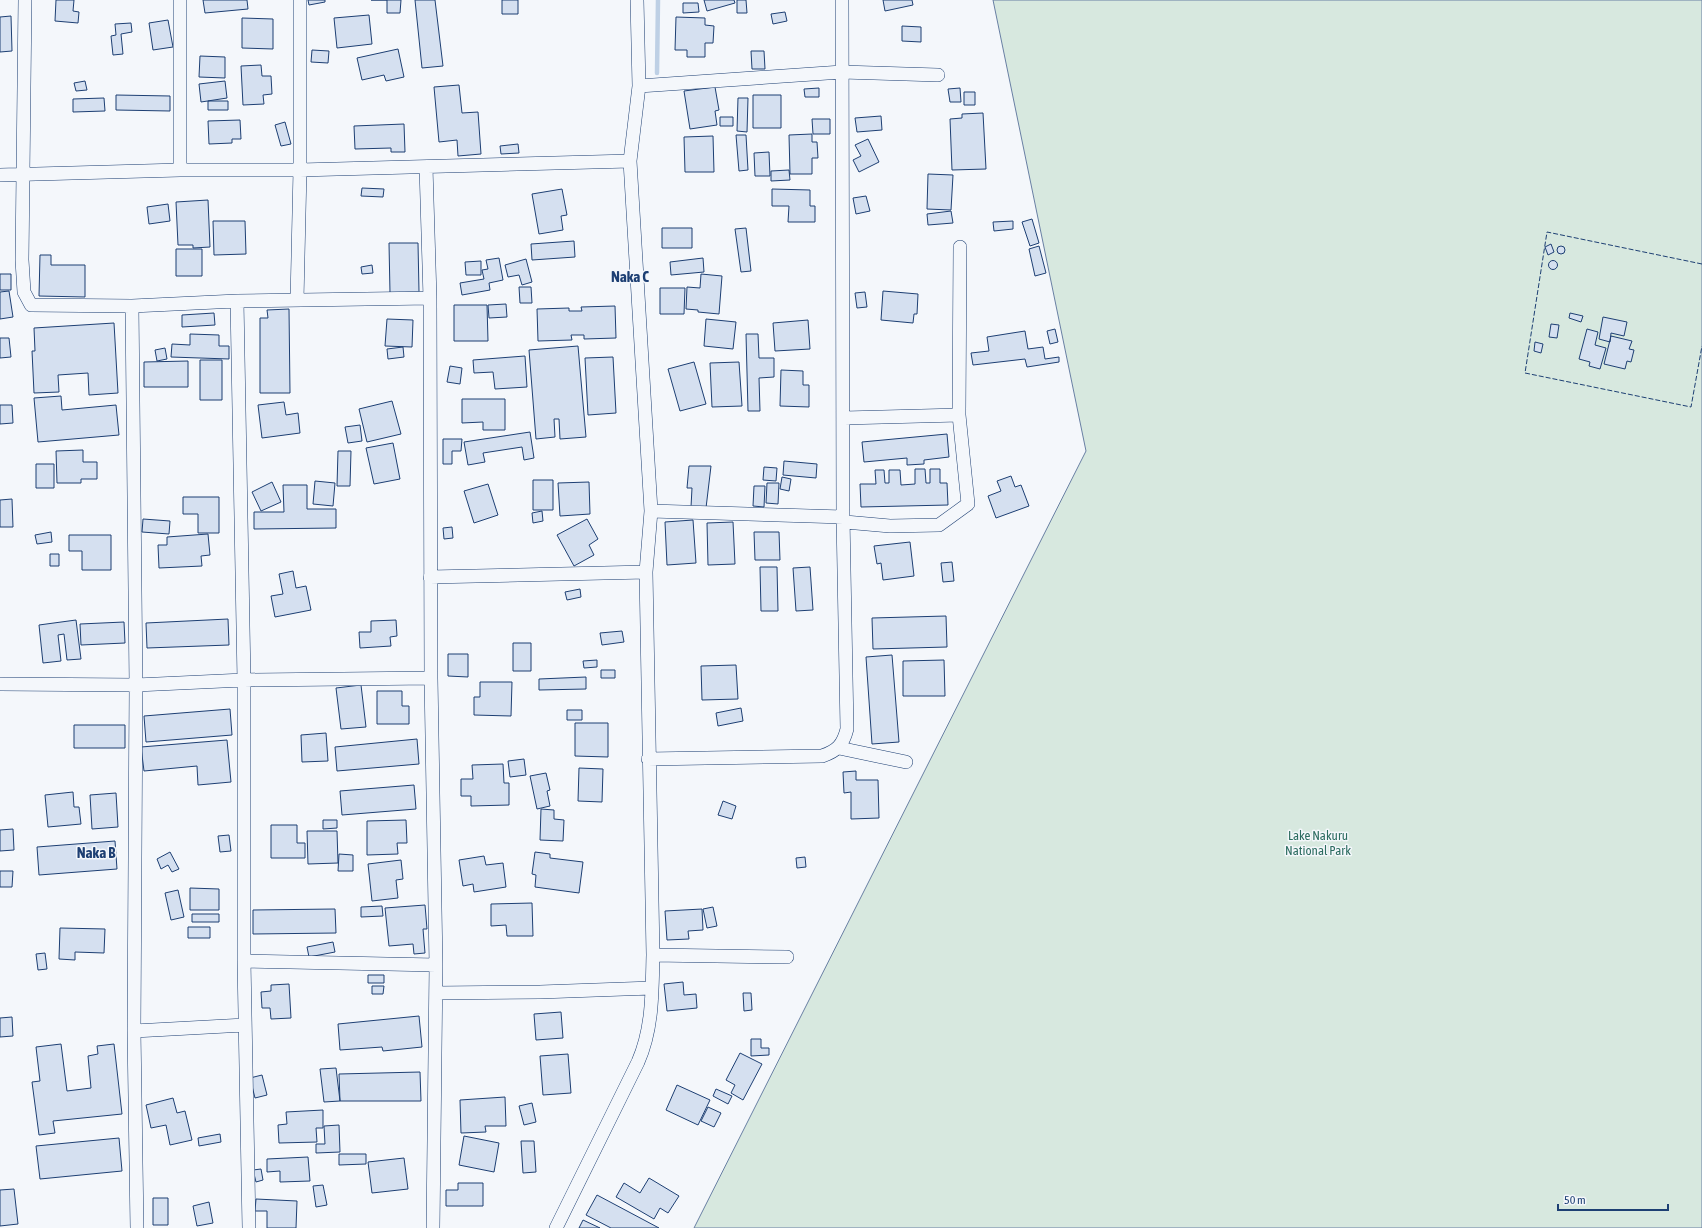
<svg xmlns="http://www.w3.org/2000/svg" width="1702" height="1228" viewBox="0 0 1702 1228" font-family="'Asap Condensed',sans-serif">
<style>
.green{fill:#d7e8df;stroke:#687fa3}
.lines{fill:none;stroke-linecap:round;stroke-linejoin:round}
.stream{stroke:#bed0e5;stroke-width:4.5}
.building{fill:#d5e0f0;stroke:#1d3f73}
.minor-casing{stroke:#1d3f73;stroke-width:14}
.minor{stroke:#f4f7fb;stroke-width:13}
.fence{stroke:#1d3f73;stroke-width:1;stroke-dasharray:5 2;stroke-linecap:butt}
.labels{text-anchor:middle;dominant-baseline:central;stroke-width:3;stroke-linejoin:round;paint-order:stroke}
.park-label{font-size:13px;fill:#2c6c60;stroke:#f4f7fb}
.quarter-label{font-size:15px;font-weight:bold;fill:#1d3f73;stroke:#f4f7fb}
</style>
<rect width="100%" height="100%" fill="#f4f7fb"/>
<!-- green -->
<path class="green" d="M993,0H1702V1228H694L1086,451Z"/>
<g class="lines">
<!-- stream -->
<path class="stream" d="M657,73L658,0"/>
</g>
<!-- building -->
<path class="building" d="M56,0H74L73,11L79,12L78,23L55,21Z
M203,0H247L248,9L205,13Z
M308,0H325V2L309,5Z
M371,0H401L400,13H387V0Z
M415,0H435L443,66L422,68Z
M502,0H518V14H502Z
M704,0H734L735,3L707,11Z
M737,0H746L747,13H737Z
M883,0H912L913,5L885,11Z
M683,3H698L699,12L683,13Z
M785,12L787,21L773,24L771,14Z
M369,15L372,44L337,48L334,18Z
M11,16L12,51L0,52V17Z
M676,17L705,18V25L714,26L713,43H705V57H687V50H675Z
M242,18L273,19V49L242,48Z
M168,20L173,47L153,50L149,23Z
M131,23L132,32L121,34L123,54L113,55L111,36L116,35L115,24Z
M902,26L921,27V42L902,41Z
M398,49L404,77L386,81L384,75L362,80L357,58Z
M312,50L329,51L328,63L311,62Z
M751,51H764L765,69H752Z
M200,56L225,57V78L199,77Z
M261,65L262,76H271L272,94L263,95L264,104L243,105L241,66Z
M85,81L87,90L76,91L74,83Z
M225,81L227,98L201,102L199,84Z
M459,85L462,113L478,112L481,154L458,156L457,140L439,142L434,87Z
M715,87L719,110L715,111L717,125L690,129L684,91Z
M819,88V97H805L804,89Z
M960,88L961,102H950L948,89Z
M964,92H975V105H964Z
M116,95L170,96V111L116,110Z
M753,95H781V128H753Z
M104,98L105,111L73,112V99Z
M738,98H748L747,132L737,131Z
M208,101H228V110H208Z
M983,113L986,169L952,170L950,119L962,118V114Z
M881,116L882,130L857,132L855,118Z
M720,117H733V126H720Z
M812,119H830V134H813Z
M240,120L241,139H232V143L209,144L208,121Z
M285,122L291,144L281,146L275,125Z
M404,124L405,152H391V148L355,149L354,126Z
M812,134V142H817L818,158H812V174H790L789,135Z
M736,135H746L748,170L739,171Z
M713,136L714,172H685L684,137Z
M868,139L879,162L859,172L853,160L861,156L855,145Z
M518,144L519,153L501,154L500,146Z
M769,152L770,176H755L754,153Z
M789,170L790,180L771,181V171Z
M928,174L953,175L951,210L927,209Z
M362,188L384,189L383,197L361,196Z
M562,189L567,215L561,216L563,230L539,234L532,194Z
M772,189L810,190V206H815V222H788L789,206H772Z
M866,196L870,211L856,214L853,198Z
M208,200L210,247L193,248V245H178L176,202Z
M168,204L170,221L149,224L147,207Z
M951,211L953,223L928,225L927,214Z
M1032,219L1039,243L1030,246L1022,222Z
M213,221H245L246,254L214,255Z
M1013,221V229L994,231L993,222Z
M662,228H692V248H662Z
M746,228L751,271L741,272L735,229Z
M574,241L575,257L532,260L531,244Z
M389,243H418L419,292L390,293Z
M1551,244L1554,252L1548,255L1545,247Z
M1557 250a4 4 0 1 1 8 0a4 4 0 1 1-8 0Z
M1039,246L1046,273L1035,276L1029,249Z
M176,249H202V276H176Z
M40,255H51V265H85V297L39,296Z
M499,258L503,280L489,283L490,290L462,295L460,283L484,279L482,270L488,269L486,260Z
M703,258L704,272L671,275L670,262Z
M526,259L532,282L522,285L519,275L508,277L505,265Z
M1548.5 265a4.5 4.5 0 1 1 9 0a4.5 4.5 0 1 1-9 0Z
M481,261V275H466L465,262Z
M372,265L373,273L362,274L361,267Z
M0,274H11V290H0Z
M701,274L722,276L719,314L698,312V310L686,309L687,287L700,288Z
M519,287H531L532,303H520Z
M660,288H685L684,314H660Z
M9,291L13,317L0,319V292Z
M883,291L918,294L917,314H914L913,323L881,320Z
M865,292L867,307L857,308L855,293Z
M506,304L507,317L489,318L488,305Z
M454,305H487L488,341H454Z
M615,306L616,338L584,339V335H571L572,340L538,341L537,309L569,308V311H582L581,307Z
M289,309L290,393H260V318H268L267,310Z
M214,313L215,325L182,327V315Z
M1570,313L1583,316L1581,322L1569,318Z
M1603,317L1627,322L1624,336L1611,333L1610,342L1599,339Z
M387,319L413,320L412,347L385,346Z
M706,319L736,322L733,349L704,346Z
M808,320L810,349L775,351L773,323Z
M114,323L118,393L89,395L88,373L58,375L59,392L34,393L32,351H35L34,328Z
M1551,324L1559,325L1557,338L1549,337Z
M1055,329L1058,342L1050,344L1047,331Z
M1587,329L1598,332L1595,345L1606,348L1600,369L1589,366L1590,362L1579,359Z
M1025,331L1028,349L1043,347L1045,359L1059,357V362L1027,367L1025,359L973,365L971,353L989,351L987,337Z
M190,334L219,335V346H229V359L171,357L172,344L190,345Z
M746,334H758L759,358H774V377L759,378L760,411H748Z
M1611,336L1632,341L1629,349L1634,350L1631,362L1627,361L1625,369L1604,364Z
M0,338H9L11,357L0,358Z
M1535,342L1543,344L1541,353L1534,351Z
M578,346L586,437L560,439L559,419H554L555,437L536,439L529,350Z
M403,347L404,357L388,359L387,349Z
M165,348L167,359L157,361L155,350Z
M525,356L527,387L495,389L493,372L474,373L473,360Z
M613,357L616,413L588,415L585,358Z
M200,360H222V400H200Z
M188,361V387H144V362Z
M694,362L706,404L680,411L668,369Z
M739,362L742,406L712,407L710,363Z
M450,366L462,368L460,384L447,382Z
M781,370L803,371V385H809V407L780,406Z
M61,396L62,410L116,405L119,435L38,442L34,398Z
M462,399H505V430H483V422L462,423Z
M392,401L401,434L367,442L359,409Z
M284,402L286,415L298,413L300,433L262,438L258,405Z
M0,405H12L13,423L0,424Z
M360,425L362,441L348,443L345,427Z
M530,432L534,458L524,460L522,447L483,453L485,462L468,465L464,442Z
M947,434L949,457L924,460V464L907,465V458L864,462L862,442Z
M443,439H462L461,451H452V464H443Z
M393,443L400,479L374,484L366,448Z
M83,450V462H97V479H81V483H57L56,451Z
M338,451H351L350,486H337Z
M784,461L817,464L816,478L783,475Z
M36,464H54V488H36Z
M689,466H711L706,508L691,507L692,488H687Z
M764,467L777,468L776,481L763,480Z
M915,469H925L926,483H930V469H940V483H947L948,505L861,507L860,484H876L875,470H884L885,483H889V470H900L901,485L915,484Z
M1011,476L1015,487L1021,485L1029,506L996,518L988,496L1001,491L997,481Z
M782,477L791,479L789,491L780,489Z
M533,480H553V510H533Z
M315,481L335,483L333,506L313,504Z
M272,482L281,502L261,511L252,492Z
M589,482L590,514L560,516L558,483Z
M767,483H779L778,504L766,503Z
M488,484L498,515L474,523L464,491Z
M283,485H307V509H336V528L254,529V512H284Z
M754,486H765L764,507L753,506Z
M183,497H219V533H198V514H183Z
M12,499L13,527H0V500Z
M542,511L543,521L533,523L532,513Z
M143,519L170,521L169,534L142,532Z
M587,519L598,539L589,545L594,555L574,566L557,535Z
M693,520L696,563L667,565L665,522Z
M733,522L735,564L708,565L707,523Z
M452,527L453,538L444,539L443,528Z
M51,532L52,542L37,544L35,535Z
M754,532H779L780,560H755Z
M208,534L210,555L201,556L202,566L159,568L158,545H167V537Z
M69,535H111V570H82V551H69Z
M910,542L914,576L883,580L881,563L877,564L874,546Z
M50,554H59V566H50Z
M952,562L954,581L943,582L941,563Z
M760,567H777L778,611H761Z
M810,567L813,610L796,611L793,568Z
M293,571L296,588L306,586L311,610L275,617L271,596L283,594L279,574Z
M580,589L581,597L567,600L565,592Z
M946,616L947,647L873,649L872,618Z
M228,619L229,645L147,648L146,623Z
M76,620L81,659L67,660L64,634L58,635L61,661L43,663L39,625Z
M396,620L397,636L390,637L391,646L360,648L359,632H371V621Z
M124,622L125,643L81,645L80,624Z
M622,631L624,642L602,645L600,633Z
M513,643H531V671H513Z
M448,654H468V677L448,676Z
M892,655L899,742L872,744L866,657Z
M597,660V667L584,668L583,661Z
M944,660L945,696H903V661Z
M736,665L738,699L702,700L701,666Z
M601,670H615V678H601Z
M586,677V689L539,690V679Z
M480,682H512L511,716L474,715V697H480Z
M361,685L366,727L341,729L336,688Z
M377,691H402V706H409V724H377Z
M741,708L743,721L718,726L716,713Z
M230,709L232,735L146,742L144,716Z
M567,710H582V720H567Z
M575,723H608V757L575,756Z
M74,725H125V748H74Z
M326,733L328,761L302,762L301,735Z
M417,739L419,764L337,771L335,747Z
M227,740L231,782L198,785L197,766L144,771L141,747Z
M524,759L526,775L510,777L508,761Z
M503,764L504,783H509V805L471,806V796H461V779H473L472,765Z
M579,768L603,769L602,802L578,801Z
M856,771V780H878L879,818L851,819V792L844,793L843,772Z
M546,773L550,790L547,791L550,806L537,809L530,776Z
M414,785L416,809L342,815L340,791Z
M73,792L74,807H79L81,824L48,827L45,795Z
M116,793L118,827L92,829L90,795Z
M723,801L736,806L732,819L718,815Z
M541,809L554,810V819L564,820L563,841L540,840Z
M323,820H337V828L323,829Z
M406,820L407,843H397L398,854L367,855V821Z
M271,825H297V843H305V858H271Z
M13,829L14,850L0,851V830Z
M307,831H337L338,863L308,864Z
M229,835L231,851L220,852L218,836Z
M115,841L117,869L39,875L37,847Z
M170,852L179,869L172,872L168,865L161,869L157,859Z
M535,852L550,854V858L583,862L579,893L535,887L536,875L532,874Z
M339,854L353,855V871H338Z
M484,856L486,865L503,863L506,887L474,892L473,884L463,886L459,860Z
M805,857L806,867L797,868L796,858Z
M401,860L403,879L396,880L398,898L372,901L368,864Z
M0,871H13L12,887H0Z
M190,888L219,889V910H190Z
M178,890L184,917L171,920L165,893Z
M532,903L533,936H507L506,925L491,926V904Z
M425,905L427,929H423L425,953L414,954L413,944L389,946L385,908Z
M382,906L383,916L361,917V907Z
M713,907L717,926L707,928L703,909Z
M335,909L336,933L253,934V910Z
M702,909L703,930L688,931L689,939L667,940L665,911Z
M192,914H219V922H192Z
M188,927H210V938H188Z
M60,928L105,929L104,953L75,952V960L59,959Z
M333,942L335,952L309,957L307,947Z
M45,953L47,969L38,970L36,954Z
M368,975H384V983H368Z
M683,982L684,995L696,994L697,1008L667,1011L664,984Z
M289,984L291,1018L271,1019L270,1008H262L261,992L271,991V985Z
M372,986H384L383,994H372Z
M743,993H751L752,1010L744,1011Z
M561,1012L563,1038L536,1040L534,1014Z
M419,1016L422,1047L383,1051L382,1047L340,1050L338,1024Z
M12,1017L13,1036L0,1037V1018Z
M751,1039H761V1048H769V1055L751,1056Z
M61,1044L67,1091L91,1088L88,1056L98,1054L97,1046L114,1044L122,1114L53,1121L55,1133L39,1135L32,1082L40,1081L36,1047Z
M740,1053L762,1064L743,1100L731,1093L735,1085L726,1080Z
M568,1054L571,1093L543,1095L540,1056Z
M336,1068L340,1101L324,1102L320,1069Z
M420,1072L421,1101H340L339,1074Z
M262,1075L267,1095L255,1098L250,1078Z
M677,1085L710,1100L698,1125L666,1110Z
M716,1089L732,1096L728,1104L713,1096Z
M505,1097L506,1126H485L486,1132L461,1133L460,1100Z
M173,1098L177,1113L185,1111L192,1140L170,1145L166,1125L151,1128L146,1105Z
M532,1103L536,1122L524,1125L519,1106Z
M708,1107L721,1113L714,1127L701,1121Z
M323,1110V1128H316L317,1142L279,1143L278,1125L287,1124L286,1112Z
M339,1125L340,1152L316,1153V1144H325L324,1126Z
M220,1134L221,1142L199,1146L198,1138Z
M464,1136L499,1143L494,1172L459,1165Z
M119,1138L122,1171L40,1179L36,1146Z
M521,1141H534L536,1172L523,1173Z
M339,1154H366V1164L339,1165Z
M308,1157L310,1181L280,1182V1171L267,1172V1159Z
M404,1158L408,1189L372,1193L368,1162Z
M261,1169L263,1180L256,1182L253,1170Z
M649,1178L679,1196L668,1213L660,1208L654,1219L616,1197L624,1183L640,1193Z
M458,1183H483V1206H446V1190H458Z
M323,1185L327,1205L316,1207L313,1186Z
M14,1189L18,1224L0,1226V1190Z
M597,1195L659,1228H611L586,1215Z
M153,1198H168V1225H153Z
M256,1199L297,1201L296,1228H267V1211H255Z
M209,1202L213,1223L197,1226L193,1206Z
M583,1220L600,1228H579Z"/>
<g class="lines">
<defs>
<path id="minor" d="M25,0L22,260L24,292L31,305L132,306L237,301L430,298
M637,0L639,86
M426,167L430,298L431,678L436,965L433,1228
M180,170V0
M0,175L180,170H300L630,161
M297,300L300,170V0
M237,301L244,680V961L249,1228
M132,306L136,685L134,1031L137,1228
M844,418L959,415
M651,511L843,517
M845,522L890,526L939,525L968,504L959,415L960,247
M430,577L646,572
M0,684L136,685L244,680L431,678
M839,748L906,762
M648,759L822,756C837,751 843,745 847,729L843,517L842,0
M653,955L787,957
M244,961L436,965
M436,993L540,992L652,988
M134,1031L245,1025
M556,1228L638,1062C653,1028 652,992 653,955L646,572L651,511L630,161L639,86L842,72L938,75"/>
</defs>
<!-- minor casing -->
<use href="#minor" class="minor-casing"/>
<!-- minor -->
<use href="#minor" class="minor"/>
<!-- fence -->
<path class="fence" d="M1702,264L1547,232L1525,373L1691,407L1702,346"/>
</g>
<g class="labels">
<!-- park labels -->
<g class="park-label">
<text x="1318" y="835">Lake Nakuru<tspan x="1318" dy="15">National Park</tspan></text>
</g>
<!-- quarter labels -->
<g class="quarter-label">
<text x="630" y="276">Naka C</text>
<text x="96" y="852">Naka B</text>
</g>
</g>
<!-- scale -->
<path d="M1558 1204v6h110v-6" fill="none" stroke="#1d3f73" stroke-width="2"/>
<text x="1564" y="1204" font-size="12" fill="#1d3f73" stroke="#f4f7fb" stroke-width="3" paint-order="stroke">50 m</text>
</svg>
